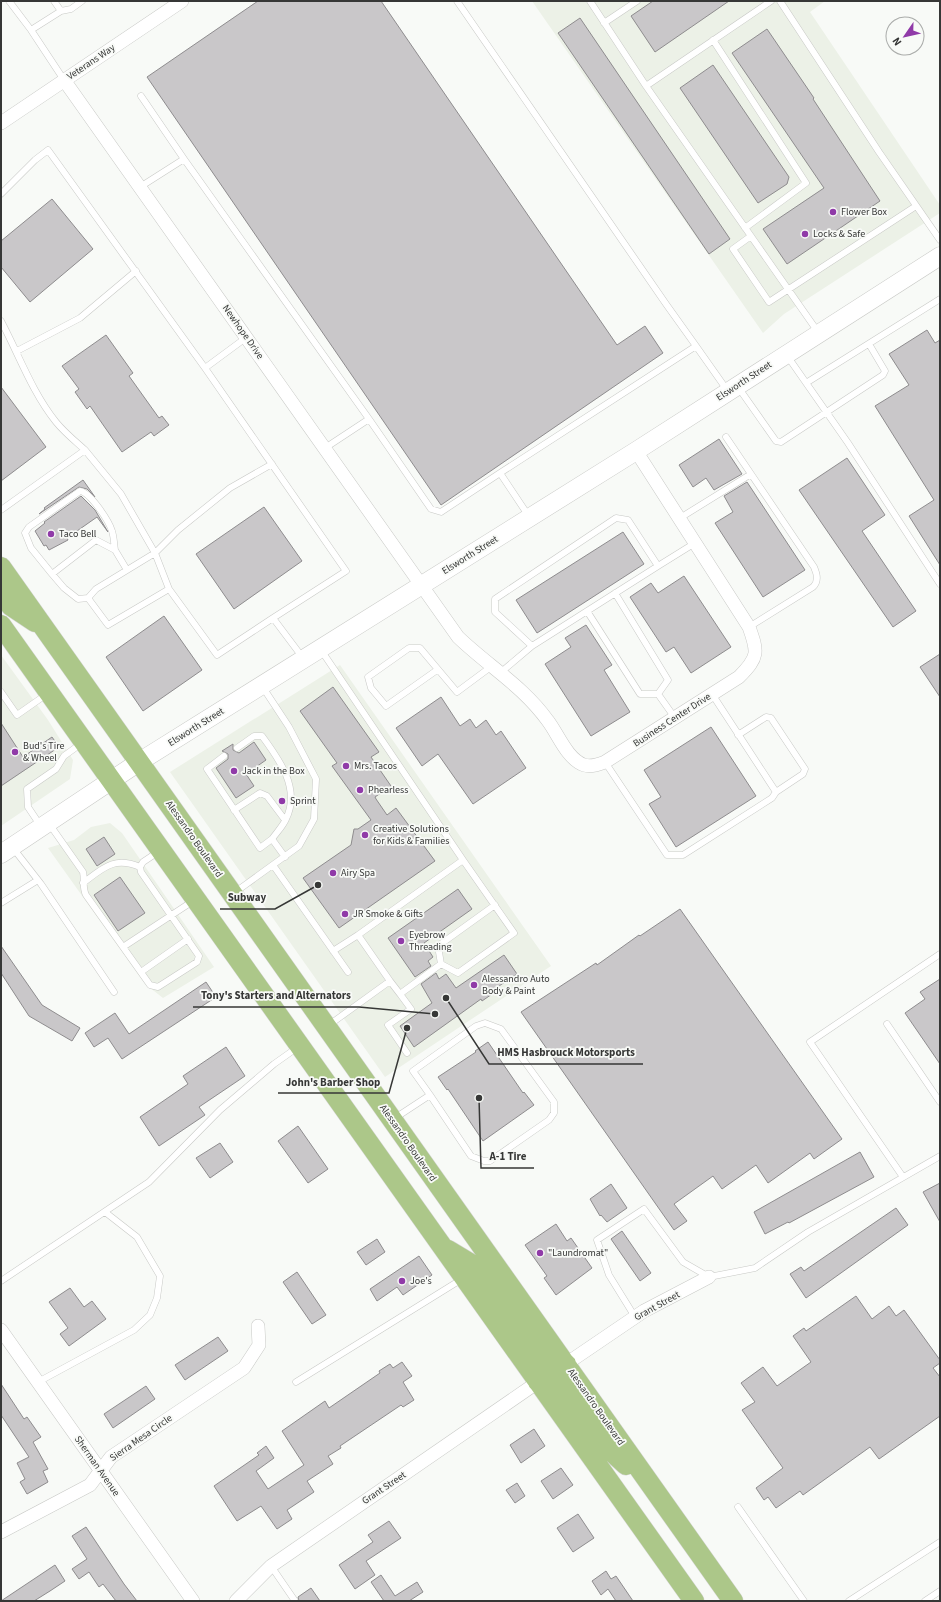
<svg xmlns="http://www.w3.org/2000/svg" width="941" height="1602" viewBox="0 0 941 1602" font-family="'Source Sans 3',sans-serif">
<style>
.built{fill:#ecf1e7}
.building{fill:#c9c7c9;stroke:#8e8c8e}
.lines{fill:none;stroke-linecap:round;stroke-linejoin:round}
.lane-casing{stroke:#c8c9c6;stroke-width:7}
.street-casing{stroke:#c8c9c6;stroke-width:14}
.secondary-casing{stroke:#c8c9c6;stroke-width:19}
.primary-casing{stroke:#d7d7d7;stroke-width:21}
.lane{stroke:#fff;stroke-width:6}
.street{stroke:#fff;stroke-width:13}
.secondary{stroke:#fff;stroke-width:18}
.primary{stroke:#acc789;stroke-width:20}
.poi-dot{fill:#903aa8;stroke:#f8faf7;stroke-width:1.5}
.labels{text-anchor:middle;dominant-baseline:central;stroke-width:3.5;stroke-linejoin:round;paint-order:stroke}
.street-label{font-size:10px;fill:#363736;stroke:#f8faf7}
.poi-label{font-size:10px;fill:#363736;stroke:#f8faf7;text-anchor:start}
.leader{fill:none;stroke:#363736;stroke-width:1.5}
.callout-dot{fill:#363736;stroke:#f8faf7;stroke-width:1.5}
.callout-label{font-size:11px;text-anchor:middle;font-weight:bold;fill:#363736;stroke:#f8faf7;stroke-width:3.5;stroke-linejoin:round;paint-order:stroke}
</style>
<rect width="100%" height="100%" fill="#f8faf7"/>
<!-- built -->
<path class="built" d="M532,1H825L810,12L940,205V213L784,314L763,333Z
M1,655L48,720L73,760L70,779L1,826Z
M340,665L551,966L385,1077L170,772Z
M110,823L122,833L214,967L163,998L145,984L48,848L74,840L91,827Z"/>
<!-- building -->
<path class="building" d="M258,1H381L617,345L645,326L663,353L441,505L147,77Z
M653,1H729L655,52L631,16Z
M580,18L730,239L709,254L558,33Z
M767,29L814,98L813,99L880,201L787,264L763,229L824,188L732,53Z
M713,65L789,177L787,184L758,203L680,88Z
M52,199L93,249L30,302L1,267V241Z
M927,330L935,343L940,340V565L909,516L934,500L875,406L909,385L889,354Z
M106,335L133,373L129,376L159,418L162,416L169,425L154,436L151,432L122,452L90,406L87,409L75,392L79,389L62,366Z
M1,387L46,447L1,481Z
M719,439L742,474L714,490L706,478L693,487L679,465Z
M847,458L885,515L862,531L916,611L893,627L799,490Z
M83,480L95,497L87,489L79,487L39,514L45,509L44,508Z
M747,482L805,570L763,597L715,523L733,512L724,496Z
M81,496L95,510L108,532L97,517L67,538L68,540L49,550L46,545L44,546L35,531L45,523L44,522Z
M264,507L302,561L234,609L196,554Z
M623,532L644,564L537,633L516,600Z
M684,576L731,647L691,673L674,647L666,652L630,597L651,583L658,593Z
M164,616L202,670L143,711L106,657Z
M586,625L612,665L604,670L630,712L591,736L545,664L571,647L565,638Z
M940,654V697L920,667Z
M333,687L379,752L371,757L391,786L375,797L376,799L387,815L396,808L435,861L339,928L303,878L351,845L354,829H358L371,820L332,766L337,763L300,711Z
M441,697L460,726L470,719L476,728L486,720L496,735L501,731L526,768L473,804L438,754L422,766L396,728Z
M1,723L23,757L52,737L59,747L1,786Z
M711,727L756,796L676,847L649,804L661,797L644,770Z
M254,742L266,760L246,774L254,786L236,798L216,768L228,759V754L222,751L233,744V750L239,753Z
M104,837L115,854L97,866L86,849Z
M120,877L145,913L118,931L94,895Z
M458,889L472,909L424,943L433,957L428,961L431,966L415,977L388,938Z
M680,909L842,1139L814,1159L810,1153L768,1183L756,1165L722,1189L713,1176L674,1204L687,1221L674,1230L521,1012L596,963L597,965L639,935L640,936Z
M1,946L42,1005L80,1028L72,1041L29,1016L1,973Z
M504,955L517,974L493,990L495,992L482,1001L481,999L414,1047L400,1026L432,1003L421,984L436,973L439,979L446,974L456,988Z
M940,979V1064L905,1013L925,999L920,992Z
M206,982L216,997L122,1059L108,1038L94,1047L85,1033L115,1013L129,1034Z
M488,1042L523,1093L524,1092L534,1105L483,1141L448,1089L447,1090L438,1077L476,1052L475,1051Z
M226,1047L245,1076L199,1107L205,1115L159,1146L140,1117L188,1084L183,1076Z
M298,1126L328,1169L308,1183L278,1141Z
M220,1143L233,1162L210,1178L196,1158Z
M860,1152L874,1177L789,1223L788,1222L765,1234L754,1212Z
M940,1183V1222L923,1192Z
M611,1184L627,1208L607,1222L601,1215L600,1216L590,1199Z
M896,1208L908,1225L806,1298L790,1274L801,1267L804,1271Z
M556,1224L567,1241L571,1238L592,1268L556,1295L544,1278L547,1276L525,1245Z
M622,1231L651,1273L640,1281L611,1239Z
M377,1239L385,1252L366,1265L357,1252Z
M419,1256L432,1275L403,1295L397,1287L377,1301L370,1289Z
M297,1272L326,1315L312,1324L283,1282Z
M70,1288L84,1307L92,1301L106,1319L69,1346L60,1334L68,1328L49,1302Z
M856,1296L872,1319L889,1306L896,1316L904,1310L940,1360V1363L933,1368L940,1377V1416L879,1459L870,1447L803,1495L800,1491L776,1508L768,1497L764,1500L756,1488L783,1468L742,1410L755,1402L741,1383L763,1367L777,1386L811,1362L793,1336L804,1328L806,1331Z
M218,1337L228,1351L185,1380L175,1365Z
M402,1362L412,1376L403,1382L414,1400L403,1407L401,1405L340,1446L341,1448L328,1456L333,1464L307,1481L314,1492L287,1510L292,1519L277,1529L261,1506L237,1521L214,1486L259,1455L257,1453L266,1446L274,1458L256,1471L268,1489L304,1465L282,1431L325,1401L329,1408L380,1373L379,1371L390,1364L393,1368Z
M1,1384L24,1419L27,1417L41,1437L33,1442L48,1469L43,1471L48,1482L27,1494L20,1482L25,1479L17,1463L29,1457L1,1415Z
M146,1386L155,1399L113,1428L104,1414Z
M534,1429L545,1446L521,1463L510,1445Z
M561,1468L573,1485L553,1499L541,1481Z
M517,1483L525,1496L515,1503L506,1490Z
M578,1514L594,1538L573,1552L557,1528Z
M389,1521L401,1538L366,1561L375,1575L355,1589L339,1565L373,1542L368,1535Z
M86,1527L124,1584L137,1601H116L103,1584L99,1587L89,1572L79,1579L72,1569L87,1559L72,1536Z
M55,1565L65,1581L50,1591L34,1601H1Z
M606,1571L611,1579L616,1576L633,1601H616L608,1589L601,1595L592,1581Z
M381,1575L395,1596L417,1582L423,1592L409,1601H384L371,1582Z
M311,1588L320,1601H299L298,1597Z"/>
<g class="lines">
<defs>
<path id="lane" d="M9,1L31,30L64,80
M54,1L61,11
M457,1L666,304L696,346
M590,1L646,86
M771,1L646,86L818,332
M780,1L879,152L940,240
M604,23L637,1
M31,30L61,11L71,9L82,1
M713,40L806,183L745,228
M141,96L184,159
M140,187L184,159L369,419
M1,194L35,160L48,150L205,368L346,571L273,618
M751,236L733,249L769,302L916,206
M1,321C19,355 32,392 56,422C64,432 75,441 85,450
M17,351L80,318L136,271
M788,357L848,443L940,584
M205,368L247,337
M806,383L940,299
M738,387L776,441L781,442L883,375L885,371L869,344
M726,437L814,567C817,574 819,581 813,587L749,627
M325,448L369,419L431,509L441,512L500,473
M1,510L85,450L121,494L155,553L169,589L217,655L273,618L303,658
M528,515L500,473L696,346L727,390
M680,518L751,474
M52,574L31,548L25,533L29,527L80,491C90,492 109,521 112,531C114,537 114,544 115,550
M169,589L108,625L88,598L96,589L155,553L178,530L230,488L272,464
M615,593L668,680L658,694
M88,598L78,599L64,588L52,574L96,540L115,550L127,570
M587,611L640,694H658L675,718
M532,646L658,566
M321,650L463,860L358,935L390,981L329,1025
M437,670L386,706L371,688L368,677L409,648H420L457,692L492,666
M500,673L532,646L495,612V599L616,518L628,520L658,566L695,543
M1,692L17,715L47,694
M738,735L766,717L771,718L805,769L803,774L776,792
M237,748L254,736H262C279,759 301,789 286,819C283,826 277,832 272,839
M224,756L207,769L260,848L272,839L285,857
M605,762L667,855H683L772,798L776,792L712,694
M234,810L260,793L267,796L285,820
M40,825L28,807L27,789L56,769L64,756L82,743
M50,825L83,872C85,881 82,887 86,895L150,985L158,987L197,962L199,956L141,872L140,867L143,862L158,852
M13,848L41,884L114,992
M273,865L348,972
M83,883C103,868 114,856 140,867
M234,893L299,846L314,819L316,779L289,727L262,686
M1,903L38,880
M123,947L193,901
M333,951L358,935
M441,964L438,946L495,905
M141,972L188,939
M390,981L400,994L441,964L458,973L514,933L463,860
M400,994L411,1009L388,1025L407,1053
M887,1024L940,1102
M395,1118L430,1095L413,1071L476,1026L485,1023L501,1029L554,1102V1113L549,1120L490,1161H484L471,1156L430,1095
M903,1177L810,1042L940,954
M1,1281L149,1182L220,1110L274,1064L298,1047
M635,1317L609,1275L597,1240L644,1209L683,1262L709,1277L755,1268L808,1232L940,1156
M38,1382L134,1330L150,1315L157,1298L160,1276L137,1237L105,1212
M296,1382L462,1279
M738,1507L804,1601
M271,1566L295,1601
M849,1601L940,1542
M925,1601L940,1591"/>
<path id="street" d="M64,80L458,637C488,666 523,686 548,721C558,734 567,759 584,765C590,767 600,764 605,762L739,677C759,657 758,652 749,627L636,451
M1,123L182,1
M1,1330L193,1601
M566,1364L644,1311L709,1277
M1,1532L90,1485L111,1457L244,1368L259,1345L258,1326
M236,1601L271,1566L538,1382"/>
<path id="secondary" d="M1,854L139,762L636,451L940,256"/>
<path id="primary" d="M1,567L733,1601
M1,593L11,606L35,622
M1,625L694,1601
M448,1250L473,1265L540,1358L555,1366L566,1364
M538,1382L551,1380L563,1385L601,1442L626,1465"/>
</defs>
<!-- lane casing -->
<use href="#lane" class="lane-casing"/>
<!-- street casing -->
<use href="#street" class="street-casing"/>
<!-- secondary casing -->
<use href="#secondary" class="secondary-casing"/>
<!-- primary casing -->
<use href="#primary" class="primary-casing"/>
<!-- lane -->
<use href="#lane" class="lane"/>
<!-- street -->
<use href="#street" class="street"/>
<!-- secondary -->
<use href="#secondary" class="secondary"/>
<!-- primary -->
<use href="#primary" class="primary"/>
</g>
<!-- markers -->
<g class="poi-dot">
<circle cx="833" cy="212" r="4"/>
<circle cx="805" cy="234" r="4"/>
<circle cx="51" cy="534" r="4"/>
<circle cx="15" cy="752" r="4"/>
<circle cx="346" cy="766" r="4"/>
<circle cx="234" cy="771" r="4"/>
<circle cx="360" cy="790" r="4"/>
<circle cx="282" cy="801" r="4"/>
<circle cx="365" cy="835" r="4"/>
<circle cx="333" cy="873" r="4"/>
<circle cx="345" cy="914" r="4"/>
<circle cx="401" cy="941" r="4"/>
<circle cx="474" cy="985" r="4"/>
<circle cx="540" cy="1253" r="4"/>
<circle cx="402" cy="1281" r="4"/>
</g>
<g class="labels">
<!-- street labels -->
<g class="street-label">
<text transform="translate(91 62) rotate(-34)">Veterans Way</text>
<text transform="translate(243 332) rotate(55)">Newhope Drive</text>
<text transform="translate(744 381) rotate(-33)">Elsworth Street</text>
<text transform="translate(470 555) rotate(-32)">Elsworth Street</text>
<text transform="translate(672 720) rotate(-33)">Business Center Drive</text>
<text transform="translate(196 727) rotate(-32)">Elsworth Street</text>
<text transform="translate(194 839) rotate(55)">Alessandro Boulevard</text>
<text transform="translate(408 1143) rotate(55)">Alessandro Boulevard</text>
<text transform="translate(657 1306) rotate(-29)">Grant Street</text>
<text transform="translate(596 1407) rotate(55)">Alessandro Boulevard</text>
<text transform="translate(141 1438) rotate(-35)">Sierra Mesa Circle</text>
<text transform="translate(97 1466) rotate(55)">Sherman Avenue</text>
<text transform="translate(384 1488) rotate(-34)">Grant Street</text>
</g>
<!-- poi labels -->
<g class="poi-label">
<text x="841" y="212">Flower Box</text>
<text x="813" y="234">Locks &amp; Safe</text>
<text x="59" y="534">Taco Bell</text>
<text x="23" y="746">Bud's Tire<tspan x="23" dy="12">&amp; Wheel</tspan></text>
<text x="354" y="766">Mrs. Tacos</text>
<text x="242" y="771">Jack in the Box</text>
<text x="368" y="790">Phearless</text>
<text x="290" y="801">Sprint</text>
<text x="373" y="829">Creative Solutions<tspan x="373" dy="12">for Kids &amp; Families</tspan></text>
<text x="341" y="873">Airy Spa</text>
<text x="353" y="914">JR Smoke &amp; Gifts</text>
<text x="409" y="935">Eyebrow<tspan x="409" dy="12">Threading</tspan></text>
<text x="482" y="979">Alessandro Auto<tspan x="482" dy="12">Body &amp; Paint</tspan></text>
<text x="548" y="1253">"Laundromat"</text>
<text x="410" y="1281">Joe's</text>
</g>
</g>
<!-- callouts -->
<path class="leader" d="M318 885L275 909H220M435 1014L359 1007H193M446 998L489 1064H643M407 1028L389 1093H278M479 1098L481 1168H534"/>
<g class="callout-dot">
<circle cx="318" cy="885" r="4"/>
<circle cx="435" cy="1014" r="4"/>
<circle cx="446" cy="998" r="4"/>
<circle cx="407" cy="1028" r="4"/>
<circle cx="479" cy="1098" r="4"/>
</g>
<g class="callout-label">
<text x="247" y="901">Subway</text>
<text x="276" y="999">Tony's Starters and Alternators</text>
<text x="566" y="1056">HMS Hasbrouck Motorsports</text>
<text x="333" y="1086">John's Barber Shop</text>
<text x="508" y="1160">A-1 Tire</text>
</g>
<!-- border -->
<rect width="941" height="1602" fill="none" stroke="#363736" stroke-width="4"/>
<!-- north arrow -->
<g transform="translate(905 36) rotate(236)"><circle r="19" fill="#f8faf7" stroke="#aaacaa"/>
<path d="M0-3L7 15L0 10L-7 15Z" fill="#903aa8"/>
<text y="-6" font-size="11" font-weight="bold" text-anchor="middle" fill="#363736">N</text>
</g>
</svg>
